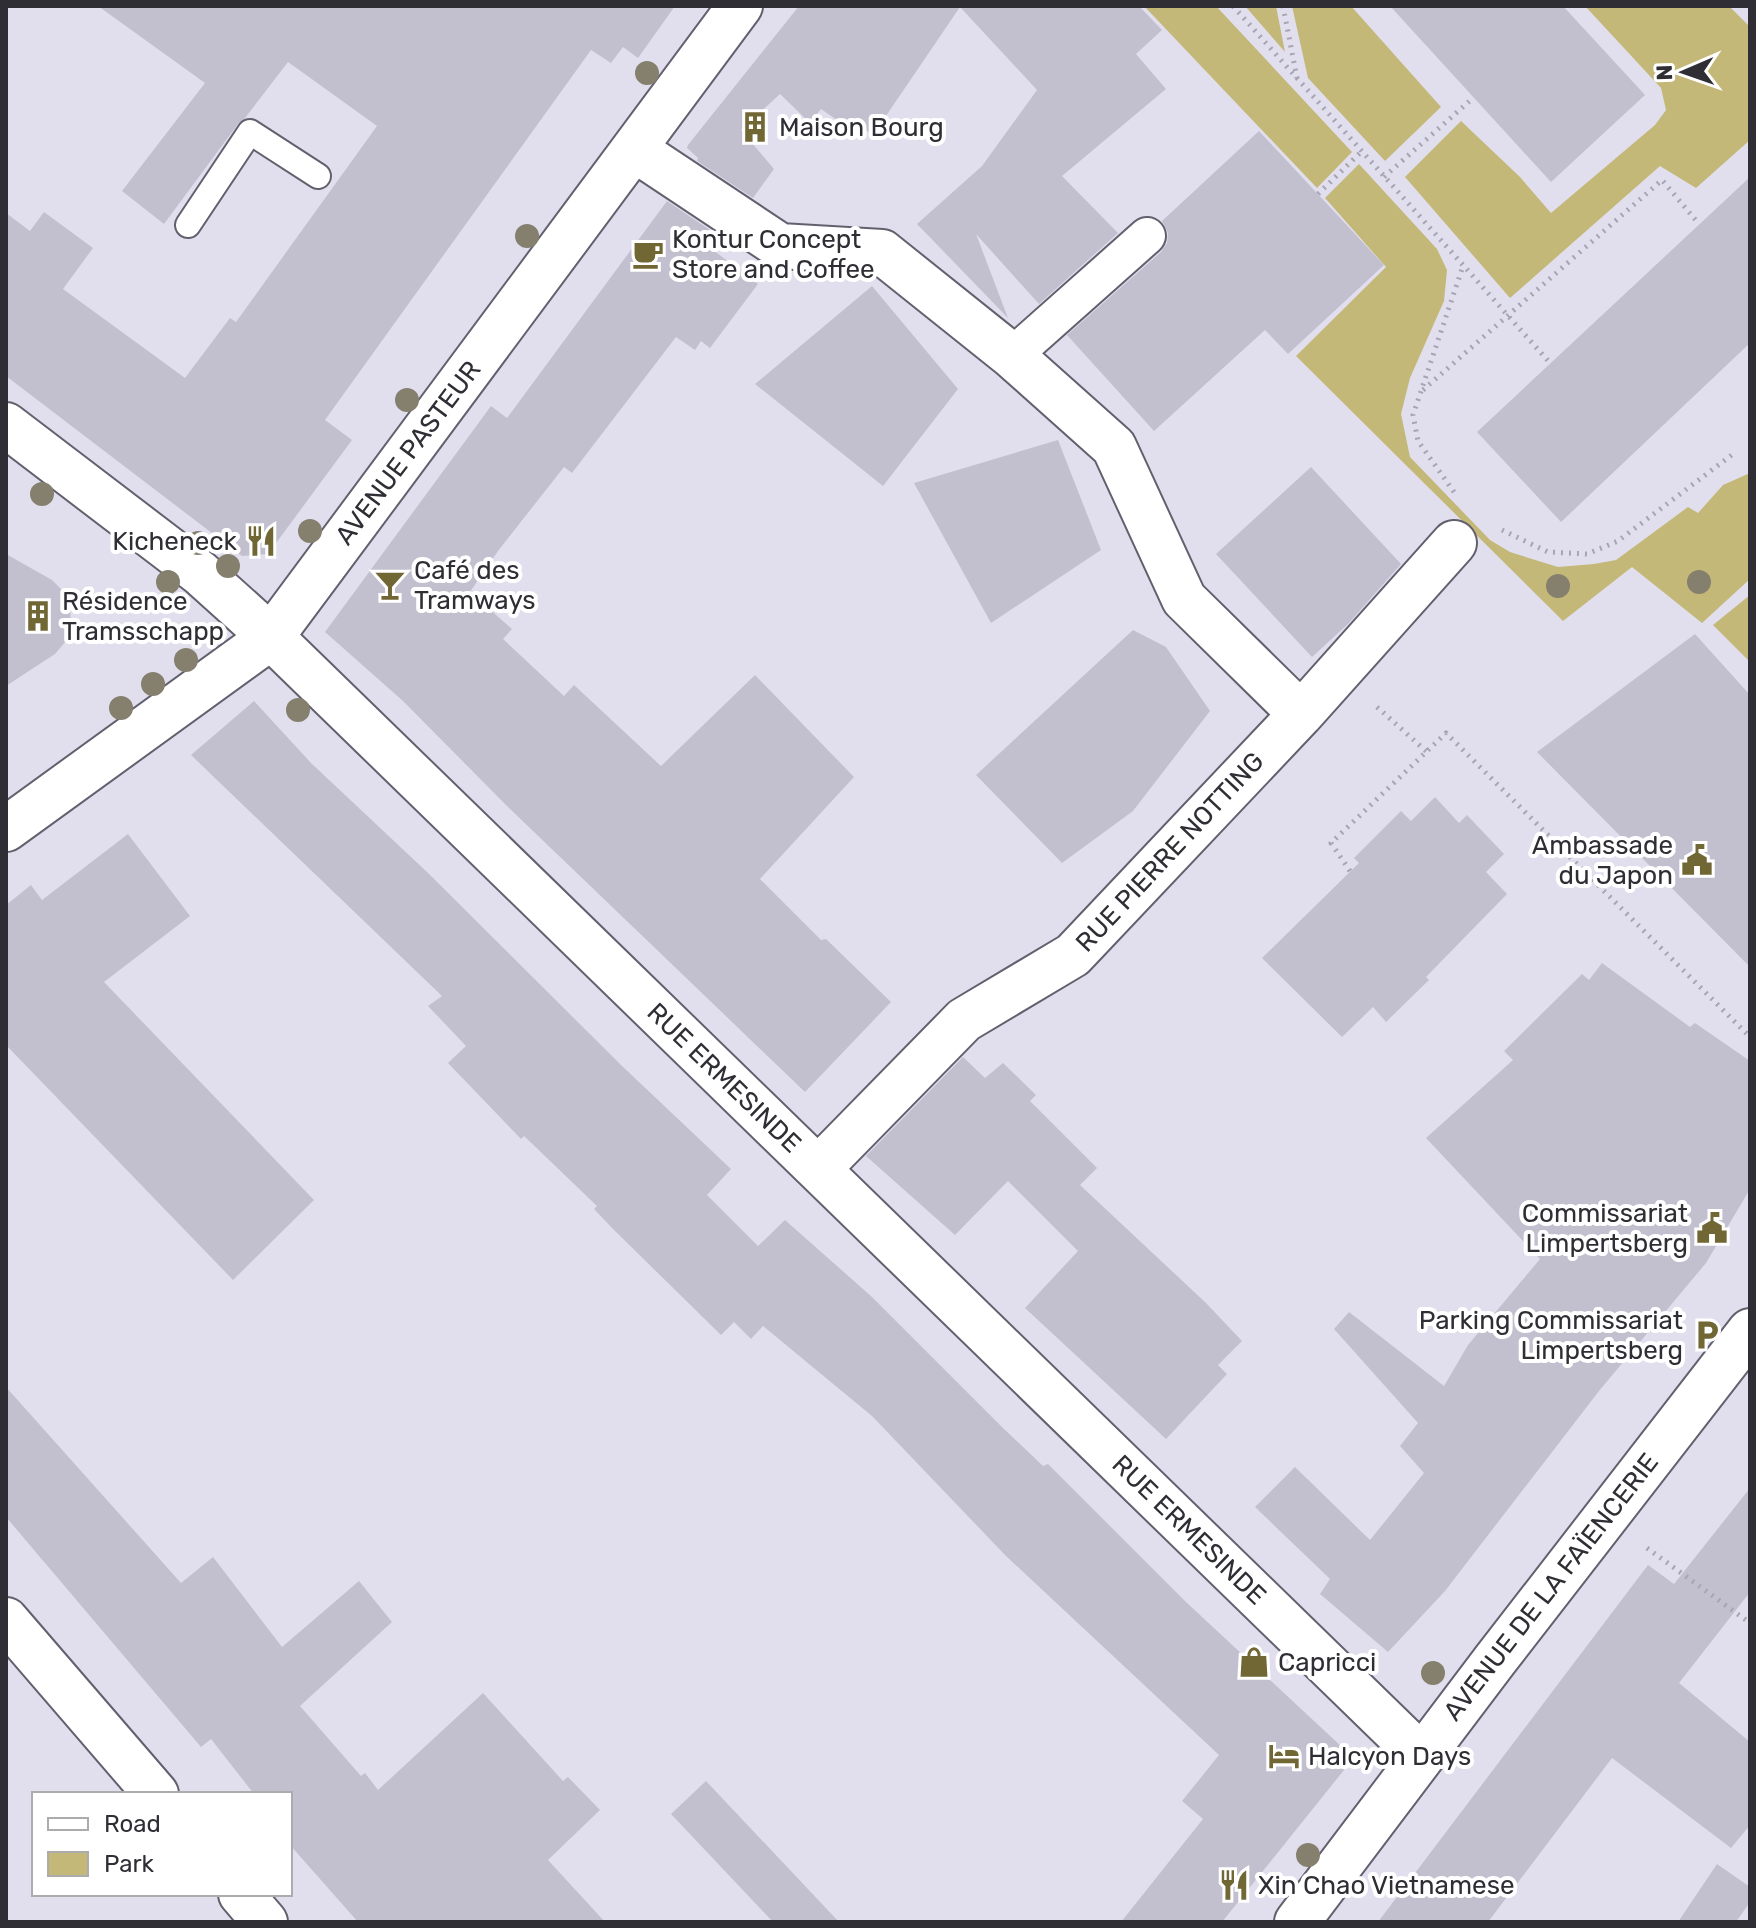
<svg xmlns="http://www.w3.org/2000/svg" width="1756" height="1928" viewBox="0 0 1756 1928" font-family="Rubik,sans-serif">
<style>
.green{fill:#c4b878}
.building{fill:#c2c0cf}
.lines{fill:none;stroke-linecap:round;stroke-linejoin:round}
.service-casing{stroke:#63606e;stroke-width:28}
.pedestrian-casing{stroke:#63606e;stroke-width:40}
.minor-casing{stroke:#63606e;stroke-width:48}
.secondary-casing{stroke:#63606e;stroke-width:48}
.path{stroke:#a7a5b1;stroke-width:5;stroke-dasharray:2 6;stroke-linecap:butt}
.service{stroke:#fff;stroke-width:24}
.pedestrian{stroke:#fff;stroke-width:36}
.minor{stroke:#fff;stroke-width:44}
.secondary{stroke:#fff;stroke-width:44}
.tree{fill:#857f6e}
.labels{text-anchor:middle;dominant-baseline:central;stroke-width:8;stroke-linejoin:round;paint-order:stroke}
.poi-label{font-size:26px;fill:#2f2e34;stroke:#fff;text-anchor:start}
.street-label{font-size:26px;fill:#2f2e34;stroke:#fff}
</style>
<rect width="100%" height="100%" fill="#e1dfee"/>
<!-- green -->
<path class="green" d="M1144,6H1216L1352,152L1317,188Z
M1245,6H1276L1285,52Z
M1292,6H1351L1441,107L1385,161L1308,78Z
M1585,6H1729L1750,27V140L1696,188L1660,166L1510,298L1405,177L1461,121L1520,177L1551,213L1655,125L1666,110L1661,88Z
M1359,164L1437,249L1447,270L1444,301L1410,378L1401,414L1410,457L1490,540L1510,552L1558,567L1594,564L1616,560L1688,507L1698,513L1723,485L1750,473V579L1702,623L1632,567L1563,621L1296,356L1386,267L1325,198Z
M1750,595V662L1713,625Z"/>
<!-- building -->
<path class="building" d="M98,6H675L638,58L623,47L611,63L591,50L325,420L352,440L268,554L242,556L6,376V213L30,231L44,212L93,248L63,289L185,378L230,318L236,322L377,126L288,62L245,118L238,124L164,224L122,191L205,83Z
M799,6H1139L1162,30L1136,54L1166,89L1062,176L1118,233L1039,304L976,234L1008,318L917,224L982,166L1037,90L960,7L873,135L861,127L856,133L821,109L810,123L780,94L741,130L774,169L753,198L697,161L698,158L687,148L688,145Z
M1390,6H1563L1645,95L1551,182Z
M1259,131L1384,265L1288,354L1265,330L1154,431L1067,335L1161,252L1167,243L1168,233L1162,221Z
M1750,177V343L1561,522L1477,432Z
M667,201L722,238L713,250L758,284L710,348L701,341L695,350L676,337L572,473L564,467L498,551L470,592L512,629L503,639L564,696L574,685L661,766L755,675L854,777L760,879L821,940L826,939L891,1002L805,1092L505,804L403,701L325,632L491,406L507,418Z
M872,286L958,389L883,486L755,384Z
M1058,440L1101,550L991,623L914,483Z
M1311,467L1401,564L1349,623L1312,657L1216,554Z
M6,554L52,580L64,592L70,608L71,625L66,641L55,654L6,686Z
M1133,630L1166,647L1210,711L1133,811L1062,863L976,775Z
M1695,634L1750,695V967L1537,752Z
M254,701L311,763L427,872L621,1065L731,1169L707,1195L758,1246L785,1220L872,1297L1003,1428L1043,1466L1048,1464L1186,1602L1342,1747L1344,1770L1222,1922H1121L1203,1819L1182,1801L1219,1755L1006,1556L872,1416L763,1326L751,1339L734,1322L721,1335L612,1228L594,1209L597,1206L524,1136L521,1139L448,1063L466,1046L428,1006L442,996L191,755Z
M1435,797L1459,823L1467,815L1504,854L1486,872L1507,894L1426,977L1429,980L1386,1022L1373,1007L1342,1037L1262,958L1359,863L1354,858L1401,811L1411,821Z
M128,834L190,916L104,982L314,1200L233,1280L6,1045V905L31,885L42,900Z
M1602,963L1690,1027L1695,1023L1750,1061V1189L1706,1263L1599,1391L1445,1591L1388,1652L1320,1594L1330,1579L1255,1507L1295,1467L1370,1540L1424,1473L1400,1446L1418,1423L1334,1329L1349,1312L1444,1386L1468,1345L1540,1259L1426,1138L1513,1060L1504,1051L1582,974L1589,980Z
M963,1057L985,1078L1003,1063L1036,1095L1030,1101L1097,1168L1080,1185L1206,1303L1242,1341L1218,1365L1227,1374L1166,1439L1025,1308L1078,1251L1008,1181L955,1235L866,1156Z
M6,1387L181,1583L213,1557L282,1647L359,1581L392,1622L300,1706L361,1776L365,1773L378,1790L483,1693L563,1781L568,1777L600,1810L548,1860L605,1922H358L290,1845V1794H254L211,1739L201,1747L6,1517Z
M1750,1488V1592L1679,1683L1750,1742V1825L1731,1848L1612,1758L1488,1922H1378L1648,1565L1674,1584Z
M706,1781L839,1922H773L671,1814Z
M1717,1864L1750,1887V1902L1736,1922H1678Z"/>
<g class="lines">
<defs>
<path id="service" d="M188,225L250,132L318,176"/>
<path id="pedestrian" d="M1012,356L1147,236"/>
<path id="minor" d="M634,149L780,246L882,252L1012,356L1114,447L1184,599L1301,714L1454,543
M6,425L200,573L271,637L1421,1756
M6,829L271,637L740,6
M818,1169L964,1020L1073,955L1301,714
M6,1620L156,1794
M241,1894L265,1922"/>
<path id="secondary" d="M1297,1922L1495,1660L1750,1331"/>
</defs>
<!-- service casing -->
<use href="#service" class="service-casing"/>
<!-- pedestrian casing -->
<use href="#pedestrian" class="pedestrian-casing"/>
<!-- minor casing -->
<use href="#minor" class="minor-casing"/>
<!-- secondary casing -->
<use href="#secondary" class="secondary-casing"/>
<!-- path -->
<path class="path" d="M1233,6L1550,363
M1283,6L1297,78
M1384,177L1473,98
M1318,194L1362,151
M1423,390L1662,180L1699,224
M1454,492L1418,441L1413,415L1463,266
M1502,530L1548,552L1587,554L1618,541L1733,454
M1377,707L1427,752
M1350,871L1331,843L1446,733L1750,1037
M1647,1548L1750,1623"/>
<!-- service -->
<use href="#service" class="service"/>
<!-- pedestrian -->
<use href="#pedestrian" class="pedestrian"/>
<!-- minor -->
<use href="#minor" class="minor"/>
<!-- secondary -->
<use href="#secondary" class="secondary"/>
</g>
<!-- trees -->
<g class="tree">
<circle cx="647" cy="73" r="12"/>
<circle cx="527" cy="236" r="12"/>
<circle cx="407" cy="400" r="12"/>
<circle cx="42" cy="494" r="12"/>
<circle cx="310" cy="531" r="12"/>
<circle cx="198" cy="543" r="12"/>
<circle cx="228" cy="566" r="12"/>
<circle cx="168" cy="582" r="12"/>
<circle cx="1699" cy="582" r="12"/>
<circle cx="1558" cy="586" r="12"/>
<circle cx="186" cy="660" r="12"/>
<circle cx="153" cy="684" r="12"/>
<circle cx="121" cy="708" r="12"/>
<circle cx="298" cy="710" r="12"/>
<circle cx="1433" cy="1673" r="12"/>
<circle cx="1308" cy="1855" r="12"/>
</g>
<!-- icons -->
<defs>
<symbol id="building-bare" viewBox="-9 -9 18 18"><path d="M-4-6H4V6H1V3H-1V6H-4ZM-2.5-4.3h1.7v1.8h-1.7ZM.8-4.3h1.7v1.8H.8ZM-2.5-1h1.7V.8h-1.7ZM.8-1h1.7V.8H.8Z" fill="#716734" stroke="#fff" stroke-width="2.5" paint-order="stroke"/></symbol>
<symbol id="cafe-bare" viewBox="-9 -9 18 18"><path d="M-5.5-4.5H6V0H3Q3 3.5 0 3.5H-2.5Q-5.5 3.5-5.5 0ZM3-3.2v2h1.7v-2ZM-6 4.5H4V6H-6Z" fill="#716734" stroke="#fff" stroke-width="2.5" paint-order="stroke"/></symbol>
<symbol id="restaurant-bare" viewBox="-9 -9 18 18"><path d="M-5-6h1v4h1v-4h1v4h1v-4h1v5L-1.5 .5V6h-2V.5L-5-1ZM5-6V6H3V1.5H1.5Q1.5-4 5-6Z" fill="#716734" stroke="#fff" stroke-width="2.5" paint-order="stroke"/></symbol>
<symbol id="bar-bare" viewBox="-9 -9 18 18"><path d="M-6-5H6L.8 .8V4.5H3.5V6h-7V4.5H-.8V.8Z" fill="#716734" stroke="#fff" stroke-width="2.5" paint-order="stroke"/></symbol>
<symbol id="civic-bare" viewBox="-9 -9 18 18"><path d="M-.6-6.5H3V-4.5H.6V-3L4-1V1h2V6H-6V1h2V-1L-.6-3ZM-1.2 2.5V6h2.4V2.5Z" fill="#716734" stroke="#fff" stroke-width="2.5" paint-order="stroke"/></symbol>
<symbol id="parking-bare" viewBox="-9 -9 18 18"><path d="M-3.5-5.5H1a3.5 3.5 0 0 1 0 7H-1V5.5H-3.5ZM-1-3.4V-.6H.8a1.4 1.4 0 0 0 0-2.8Z" fill="#716734" stroke="#fff" stroke-width="2.5" paint-order="stroke"/></symbol>
<symbol id="shop-bare" viewBox="-9 -9 18 18"><path d="M-5-2.5h2.3a2.7 3.5 0 0 1 5.4 0H5L5.5 6h-11ZM-1.5-2.5h3a1.5 2.3 0 0 0-3 0Z" fill="#716734" stroke="#fff" stroke-width="2.5" paint-order="stroke"/></symbol>
<symbol id="hotel-bare" viewBox="-9 -9 18 18"><path d="M-6-4.5h1.5V1H6V5H4.5V3h-9V5H-6ZM-4 0a1.8 1.8 0 1 1 3.6 0ZM.5 0V-2.5h3Q6-2.5 6 0Z" fill="#716734" stroke="#fff" stroke-width="2.5" paint-order="stroke"/></symbol>
</defs>
<g fill-rule="evenodd">
<use href="#building-bare" x="733" y="105" width="44" height="44"/>
<use href="#cafe-bare" x="626" y="232" width="44" height="44"/>
<use href="#restaurant-bare" x="239" y="519" width="44" height="44"/>
<use href="#bar-bare" x="368" y="563" width="44" height="44"/>
<use href="#building-bare" x="16" y="594" width="44" height="44"/>
<use href="#civic-bare" x="1675" y="838" width="44" height="44"/>
<use href="#civic-bare" x="1690" y="1206" width="44" height="44"/>
<use href="#parking-bare" x="1685" y="1313" width="44" height="44"/>
<use href="#shop-bare" x="1232" y="1640" width="44" height="44"/>
<use href="#hotel-bare" x="1262" y="1734" width="44" height="44"/>
<use href="#restaurant-bare" x="1212" y="1863" width="44" height="44"/>
</g>
<g class="labels">
<!-- poi labels -->
<g class="poi-label">
<text x="779" y="127">Maison Bourg</text>
<text x="672" y="239">Kontur Concept<tspan x="672" dy="30">Store and Coffee</tspan></text>
<text x="237" y="541" text-anchor="end">Kicheneck</text>
<text x="414" y="570">Café des<tspan x="414" dy="30">Tramways</tspan></text>
<text x="62" y="601">Résidence<tspan x="62" dy="30">Tramsschapp</tspan></text>
<text x="1673" y="845" text-anchor="end">Ambassade<tspan x="1673" dy="30">du Japon</tspan></text>
<text x="1688" y="1213" text-anchor="end">Commissariat<tspan x="1688" dy="30">Limpertsberg</tspan></text>
<text x="1683" y="1320" text-anchor="end">Parking Commissariat<tspan x="1683" dy="30">Limpertsberg</tspan></text>
<text x="1278" y="1662">Capricci</text>
<text x="1308" y="1756">Halcyon Days</text>
<text x="1258" y="1885">Xin Chao Vietnamese</text>
</g>
<!-- street labels -->
<g class="street-label">
<text transform="translate(408 453) rotate(-53)">AVENUE PASTEUR</text>
<text transform="translate(1170 852) rotate(-47)">RUE PIERRE NOTTING</text>
<text transform="translate(724 1078) rotate(44)">RUE ERMESINDE</text>
<text transform="translate(1189 1530) rotate(44)">RUE ERMESINDE</text>
<text transform="translate(1551 1587) rotate(-52)">AVENUE DE LA FAÏENCERIE</text>
</g>
</g>
<!-- border -->
<rect width="1756" height="1928" fill="none" stroke="#2f2e34" stroke-width="16"/>
<!-- legend -->
<rect x="32" y="1792" width="260" height="104" fill="#ffffff" stroke="#acabae" stroke-width="2"/>
<rect x="48" y="1818" width="40" height="12" fill="#ffffff" stroke="#acabae" stroke-width="2"/>
<text x="104" y="1832" font-size="24" fill="#2f2e34">Road</text>
<rect x="48" y="1852" width="40" height="24" fill="#c4b878" stroke="#acabae" stroke-width="2"/>
<text x="104" y="1872" font-size="24" fill="#2f2e34">Park</text>
<!-- north arrow -->
<g transform="translate(1684 72) rotate(268)" stroke="#ffffff" stroke-width="6" paint-order="stroke">
<path d="M0-6L14 30L0 20L-14 30Z" fill="#2f2e34"/>
<text y="-12" font-size="22" font-weight="bold" text-anchor="middle" fill="#2f2e34">N</text>
</g>
</svg>
